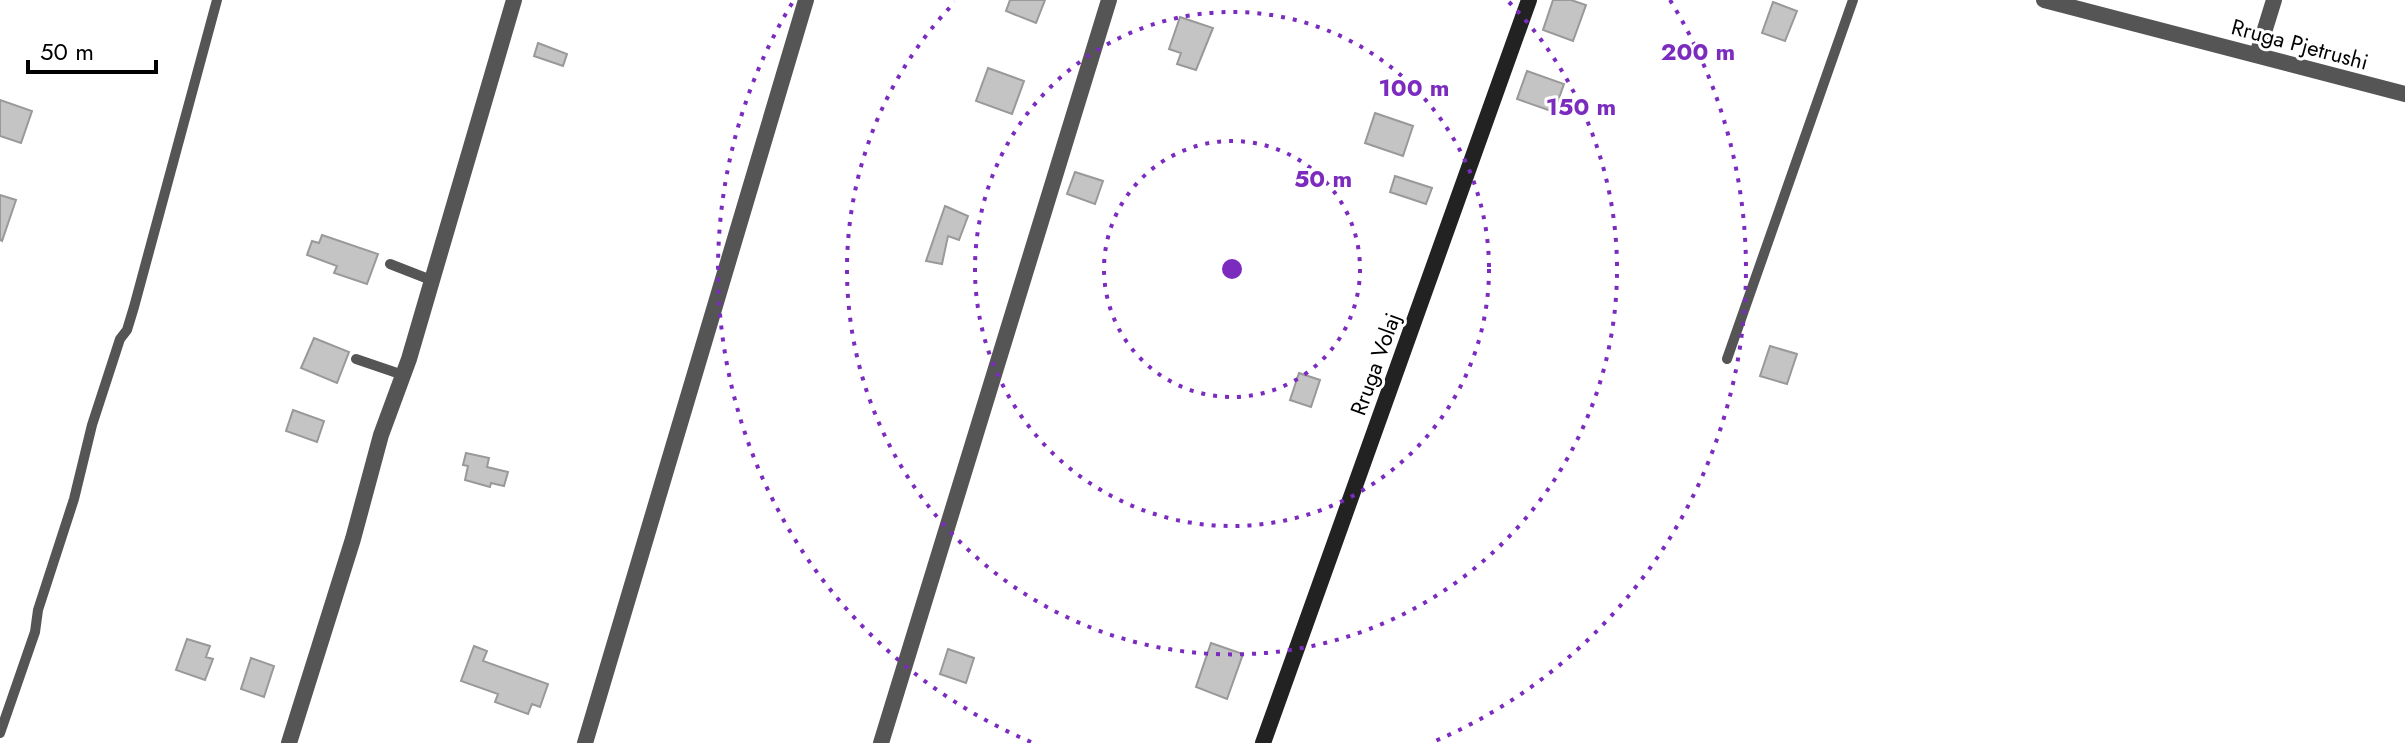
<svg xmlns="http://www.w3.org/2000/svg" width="2405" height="743" viewBox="0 0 2405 743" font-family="Jost,sans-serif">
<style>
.building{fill:#c4c4c4;stroke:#999;stroke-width:2}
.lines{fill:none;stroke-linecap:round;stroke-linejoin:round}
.lane{stroke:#555;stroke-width:10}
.street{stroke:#555;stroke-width:16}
.secondary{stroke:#222;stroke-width:16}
.ring{fill:none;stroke:#7b2cbf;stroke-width:4;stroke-dasharray:4 8}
.labels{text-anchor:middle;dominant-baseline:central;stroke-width:6;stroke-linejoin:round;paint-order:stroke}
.street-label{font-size:22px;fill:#000;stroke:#fff}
.centre{fill:#7b2cbf;stroke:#fff;stroke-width:4}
.ring-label{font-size:24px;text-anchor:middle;font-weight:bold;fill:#7b2cbf;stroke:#fff;stroke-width:6;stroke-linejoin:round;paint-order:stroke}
</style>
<rect width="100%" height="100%" fill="#fff"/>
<!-- building -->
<path class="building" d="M1010,0H1045L1036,23L1006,11Z
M1553,0H1571L1586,5L1573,41L1543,30Z
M1773,2L1797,11L1785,41L1762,33Z
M1180,17L1213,28L1196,70L1177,64L1181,53L1169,49Z
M538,43L567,54L563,66L534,56Z
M988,68L1024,81L1012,114L976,101Z
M1527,71L1564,84L1554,112L1517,99Z
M0,100L32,111L21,143L0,136Z
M1375,113L1413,126L1403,156L1365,143Z
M1075,172L1103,181L1095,204L1067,194Z
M1395,176L1432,188L1426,204L1390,192Z
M0,195L16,200L2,241L0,240Z
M945,206L968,216L959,240L948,236L942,264L926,261Z
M322,235L378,254L367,284L334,273L337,266L307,255L312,241L319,243Z
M314,338L349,352L337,383L301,368Z
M1770,346L1797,354L1787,384L1760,376Z
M1299,373L1320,380L1311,407L1290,400Z
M293,410L324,421L317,442L286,431Z
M466,453L489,458L487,467L508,472L504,486L491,483L490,487L465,480L468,466L463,465Z
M187,639L210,646L206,657L213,659L205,680L176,670Z
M1211,643L1243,654L1227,699L1196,687Z
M474,646L487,651L483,661L548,684L540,707L532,704L528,714L495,702L498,694L461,681Z
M948,649L974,658L966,683L940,674Z
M251,658L274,666L264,697L241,689Z"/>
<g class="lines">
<!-- lane -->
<path class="lane" d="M390,264L431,280
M356,359L403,375
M1727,359L1853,0
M0,733L35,632L38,610L74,499L92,425L120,339L127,330L134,307L217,0"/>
<!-- street -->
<path class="street" d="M2044,0L2405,94
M2257,55L2274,0
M289,743L353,539L381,435L409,359L514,0
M585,743L806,0
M881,743L1109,0"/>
<!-- secondary -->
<path class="secondary" d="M1263,743L1529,0"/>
</g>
<!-- distance rings -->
<g class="ring">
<circle cx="1232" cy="269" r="128"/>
<circle cx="1232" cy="269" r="257"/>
<path d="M1509 2A385 385 0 1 1 955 2"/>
<path d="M1031 742A514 514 0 0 1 794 0M1670 0A514 514 0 0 1 1433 742"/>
</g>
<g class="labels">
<!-- street labels -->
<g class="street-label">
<text transform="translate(2300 44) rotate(15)">Rruga Pjetrushi</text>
<text transform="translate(1375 364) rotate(-70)">Rruga Volaj</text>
</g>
</g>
<circle cx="1232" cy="269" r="12" class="centre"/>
<g class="ring-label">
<text x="1698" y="60">200 m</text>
<text x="1414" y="96">100 m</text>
<text x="1581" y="115">150 m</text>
<text x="1323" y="187">50 m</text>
</g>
<!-- scale -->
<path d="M28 60v12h128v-12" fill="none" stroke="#000000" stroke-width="4"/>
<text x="40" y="60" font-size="24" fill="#000000" stroke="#ffffff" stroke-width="6" paint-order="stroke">50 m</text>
</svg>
